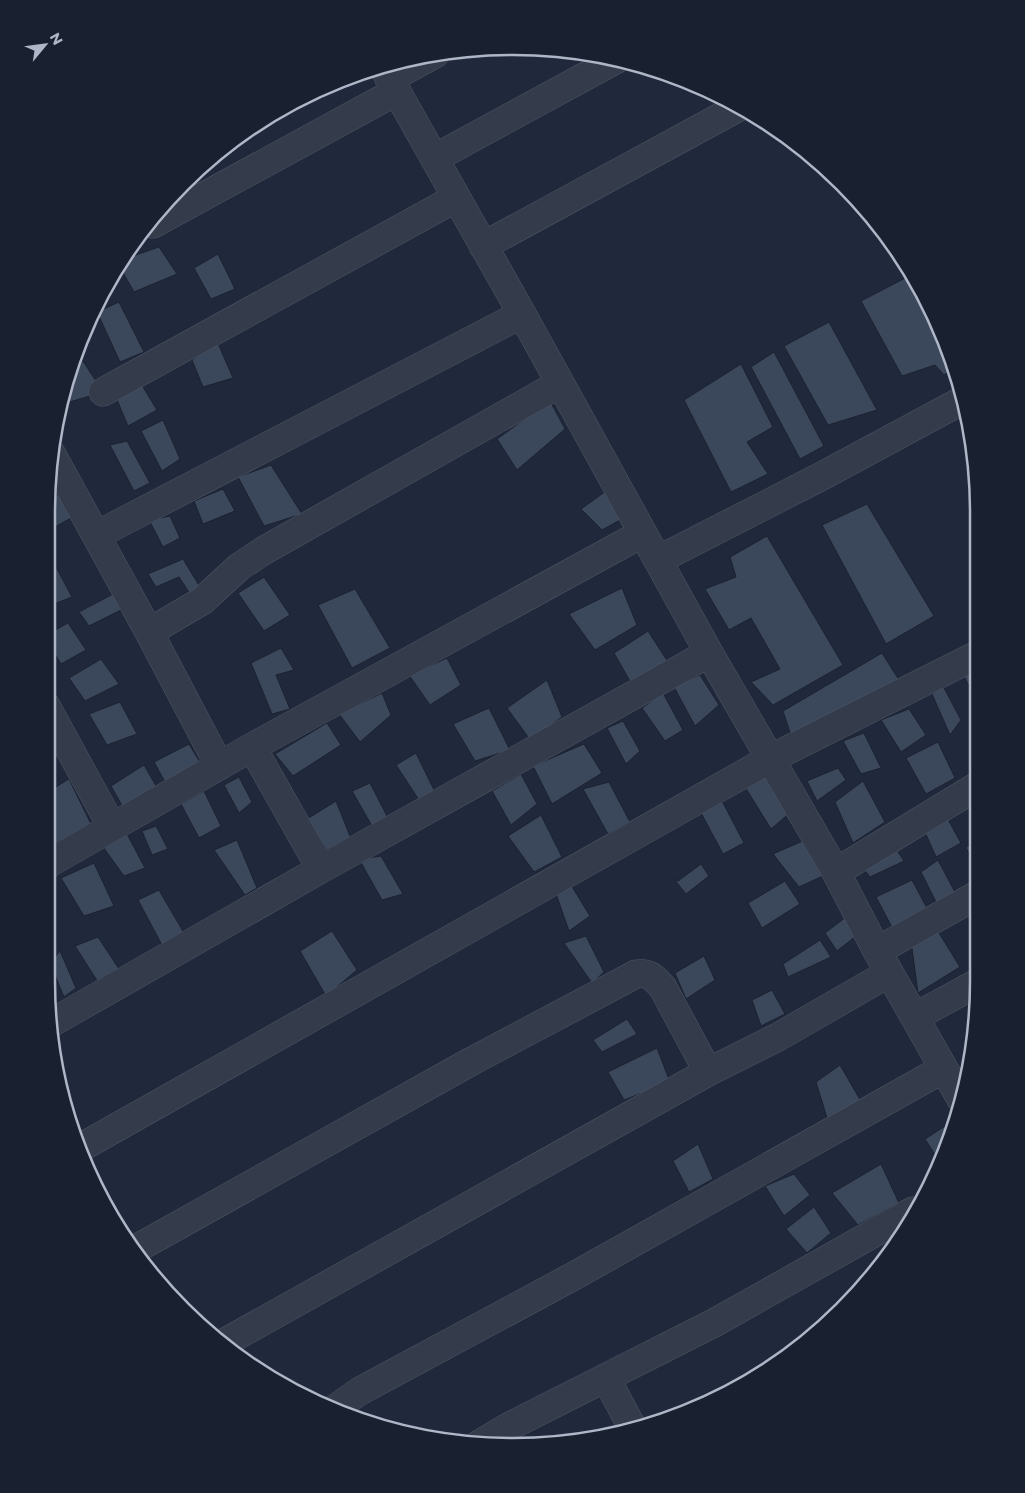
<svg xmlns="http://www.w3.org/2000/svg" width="1025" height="1493" viewBox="0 0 1025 1493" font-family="Montserrat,sans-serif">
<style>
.building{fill:#3b475b;stroke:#1b2231}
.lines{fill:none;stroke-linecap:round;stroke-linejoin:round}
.minor-casing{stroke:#4e5665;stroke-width:29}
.minor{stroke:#343b4b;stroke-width:28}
.rim{fill:none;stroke:#aeb6c7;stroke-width:2.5}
</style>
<rect width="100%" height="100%" fill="#20293b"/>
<!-- building -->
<path class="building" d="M159,247L177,274L134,292L121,269L130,257Z
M218,254L235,289L211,299L194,268Z
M911,275L943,334L954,369L944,375L935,365L902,376L861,301Z
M119,302L144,352L120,362L97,312Z
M829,322L877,410L828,425L784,346Z
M217,341L233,378L203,387L192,360Z
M774,352L824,446L800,459L751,367Z
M83,361L103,392L63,404L75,364Z
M741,364L773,427L747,442L768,474L731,492L684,400Z
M140,382L157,410L128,426L115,395Z
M550,401L565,429L517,470L497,439Z
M163,420L180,459L162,471L141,431Z
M127,441L150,483L134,491L110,445Z
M271,465L302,514L264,526L238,477Z
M223,489L235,511L203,524L194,501Z
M64,491L75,516L51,529L46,522L47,501Z
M606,491L624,518L602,530L581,509Z
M867,504L934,616L886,644L822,525Z
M170,516L180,538L163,547L149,520Z
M767,536L843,665L773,705L751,682L780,669L751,618L729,630L705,589L736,577L730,557Z
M183,559L200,587L190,594L179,577L156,587L148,574Z
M56,567L72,597L46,607V570Z
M264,577L290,615L264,631L238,593Z
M622,588L637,625L595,650L569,614Z
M355,589L390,648L352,668L318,605Z
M113,594L121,610L89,626L79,612Z
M68,623L86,650L61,664L46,639V635Z
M648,631L670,665L631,683L614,653Z
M281,648L294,670L276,675L290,709L272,714L251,663Z
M882,653L899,680L792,739L783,711Z
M447,658L461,685L430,705L409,675Z
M101,659L119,684L85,701L69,678Z
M977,668L979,671V707L964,676Z
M700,675L719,705L695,726L674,687Z
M547,680L562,717L531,741L507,708Z
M943,686L961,720L950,735L932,694Z
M382,693L391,715L360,742L339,714Z
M663,693L683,730L665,741L642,708Z
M120,702L137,734L107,745L89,714Z
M489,708L510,750L475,761L453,724Z
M909,709L926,735L901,752L881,720Z
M623,721L640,751L626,764L607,728Z
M327,723L341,745L293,776L275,754Z
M864,733L881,768L861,774L843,741Z
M938,742L955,778L926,794L906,758Z
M189,744L201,764L165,782L154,762Z
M584,744L602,773L552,804L533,766Z
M416,753L435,792L419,800L396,765Z
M144,765L159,791L124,809L111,786Z
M838,768L846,780L817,801L807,781Z
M767,773L791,812L771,829L745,787Z
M521,774L537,804L511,825L492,791Z
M239,777L252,802L239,813L224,785Z
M69,779L92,826L46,848V793Z
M863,781L885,822L853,843L835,802Z
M609,782L630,822L608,834L583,789Z
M370,783L388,818L372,826L352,791Z
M204,791L221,826L199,838L181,804Z
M721,799L744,843L723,854L700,811Z
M336,801L352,841L327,850L307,819Z
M945,814L961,843L936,857L924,830Z
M541,815L562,857L534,872L508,836Z
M156,826L168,849L152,855L142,831Z
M127,834L145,868L124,876L103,847Z
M807,839L823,876L799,887L773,854Z
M237,840L257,888L245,895L214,850Z
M979,841V875H978L966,847Z
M892,843L904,861L870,877L860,864Z
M381,856L403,894L382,900L359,859Z
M938,860L957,896L938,906L921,872Z
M94,863L114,906L84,916L61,878Z
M701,864L709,876L686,894L674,879L678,881Z
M912,880L928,910L895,933L876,897Z
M785,881L800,904L762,928L748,903Z
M571,885L590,916L569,931L555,891Z
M159,890L184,933L162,945L138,900Z
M979,905V931L969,910Z
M46,917L56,940L46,945Z
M846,917L856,936L837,951L825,933Z
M934,925L960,967L918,993L911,941Z
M332,931L357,970L326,996L300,951Z
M586,936L604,972L592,983L564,943Z
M98,937L121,972L98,982L75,946Z
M820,940L831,957L788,977L783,964Z
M60,951L76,988L64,997L50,963Z
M704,956L715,980L686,999L675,973Z
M772,990L785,1014L761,1026L752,1000Z
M627,1019L637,1034L602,1052L593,1040Z
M657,1048L670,1082L624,1100L608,1072Z
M971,1061L970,1071L967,1081L958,1068Z
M840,1065L862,1103L828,1121L816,1082Z
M953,1121L939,1161L925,1139Z
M698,1144L713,1179L689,1192L673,1161Z
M881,1164L899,1203L858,1225L832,1193Z
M794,1174L810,1195L784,1216L765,1186Z
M814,1207L831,1233L807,1253L786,1229Z"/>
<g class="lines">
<defs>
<path id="minor" d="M383,67L522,314L709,653L836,872L877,951L961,1099
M389,79L435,54
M435,158L617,59
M153,224L397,91
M483,246L739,107
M103,392L456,198
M52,455L149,632L219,765
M97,535L522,314
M658,560L822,476L963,400
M149,632L202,601L239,567L263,551L559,384
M46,706L112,827
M252,747L321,869
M46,865L252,747L643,533
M836,872L979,785
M877,951L979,894
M915,1017L979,982
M53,1022L321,869L709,653
M80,1148L770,759L979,654
M134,1250L472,1061L636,974C650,972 654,978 663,988L708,1072
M222,1344L708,1072L778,1037L889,973
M606,1378L632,1427
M333,1410L360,1391L572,1277L943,1069
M478,1445L510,1426L714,1323L913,1211"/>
</defs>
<!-- minor casing -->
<use href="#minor" class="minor-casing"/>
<!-- minor -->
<use href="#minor" class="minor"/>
</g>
<!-- crop -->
<path d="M0 0H1025V1493H0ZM512 55H513A457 457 0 0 1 970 512V981A457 457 0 0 1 513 1438H512A457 457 0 0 1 55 981V512A457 457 0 0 1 512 55Z" fill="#19202f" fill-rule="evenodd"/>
<path class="rim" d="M512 55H513A457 457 0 0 1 970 512V981A457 457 0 0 1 513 1438H512A457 457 0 0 1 55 981V512A457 457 0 0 1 512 55Z"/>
<!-- north arrow -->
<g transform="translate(45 45) rotate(61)" stroke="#19202f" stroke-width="4" paint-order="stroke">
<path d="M0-4L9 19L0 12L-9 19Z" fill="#aeb6c7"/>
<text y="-8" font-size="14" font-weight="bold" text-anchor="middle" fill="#aeb6c7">N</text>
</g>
</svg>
